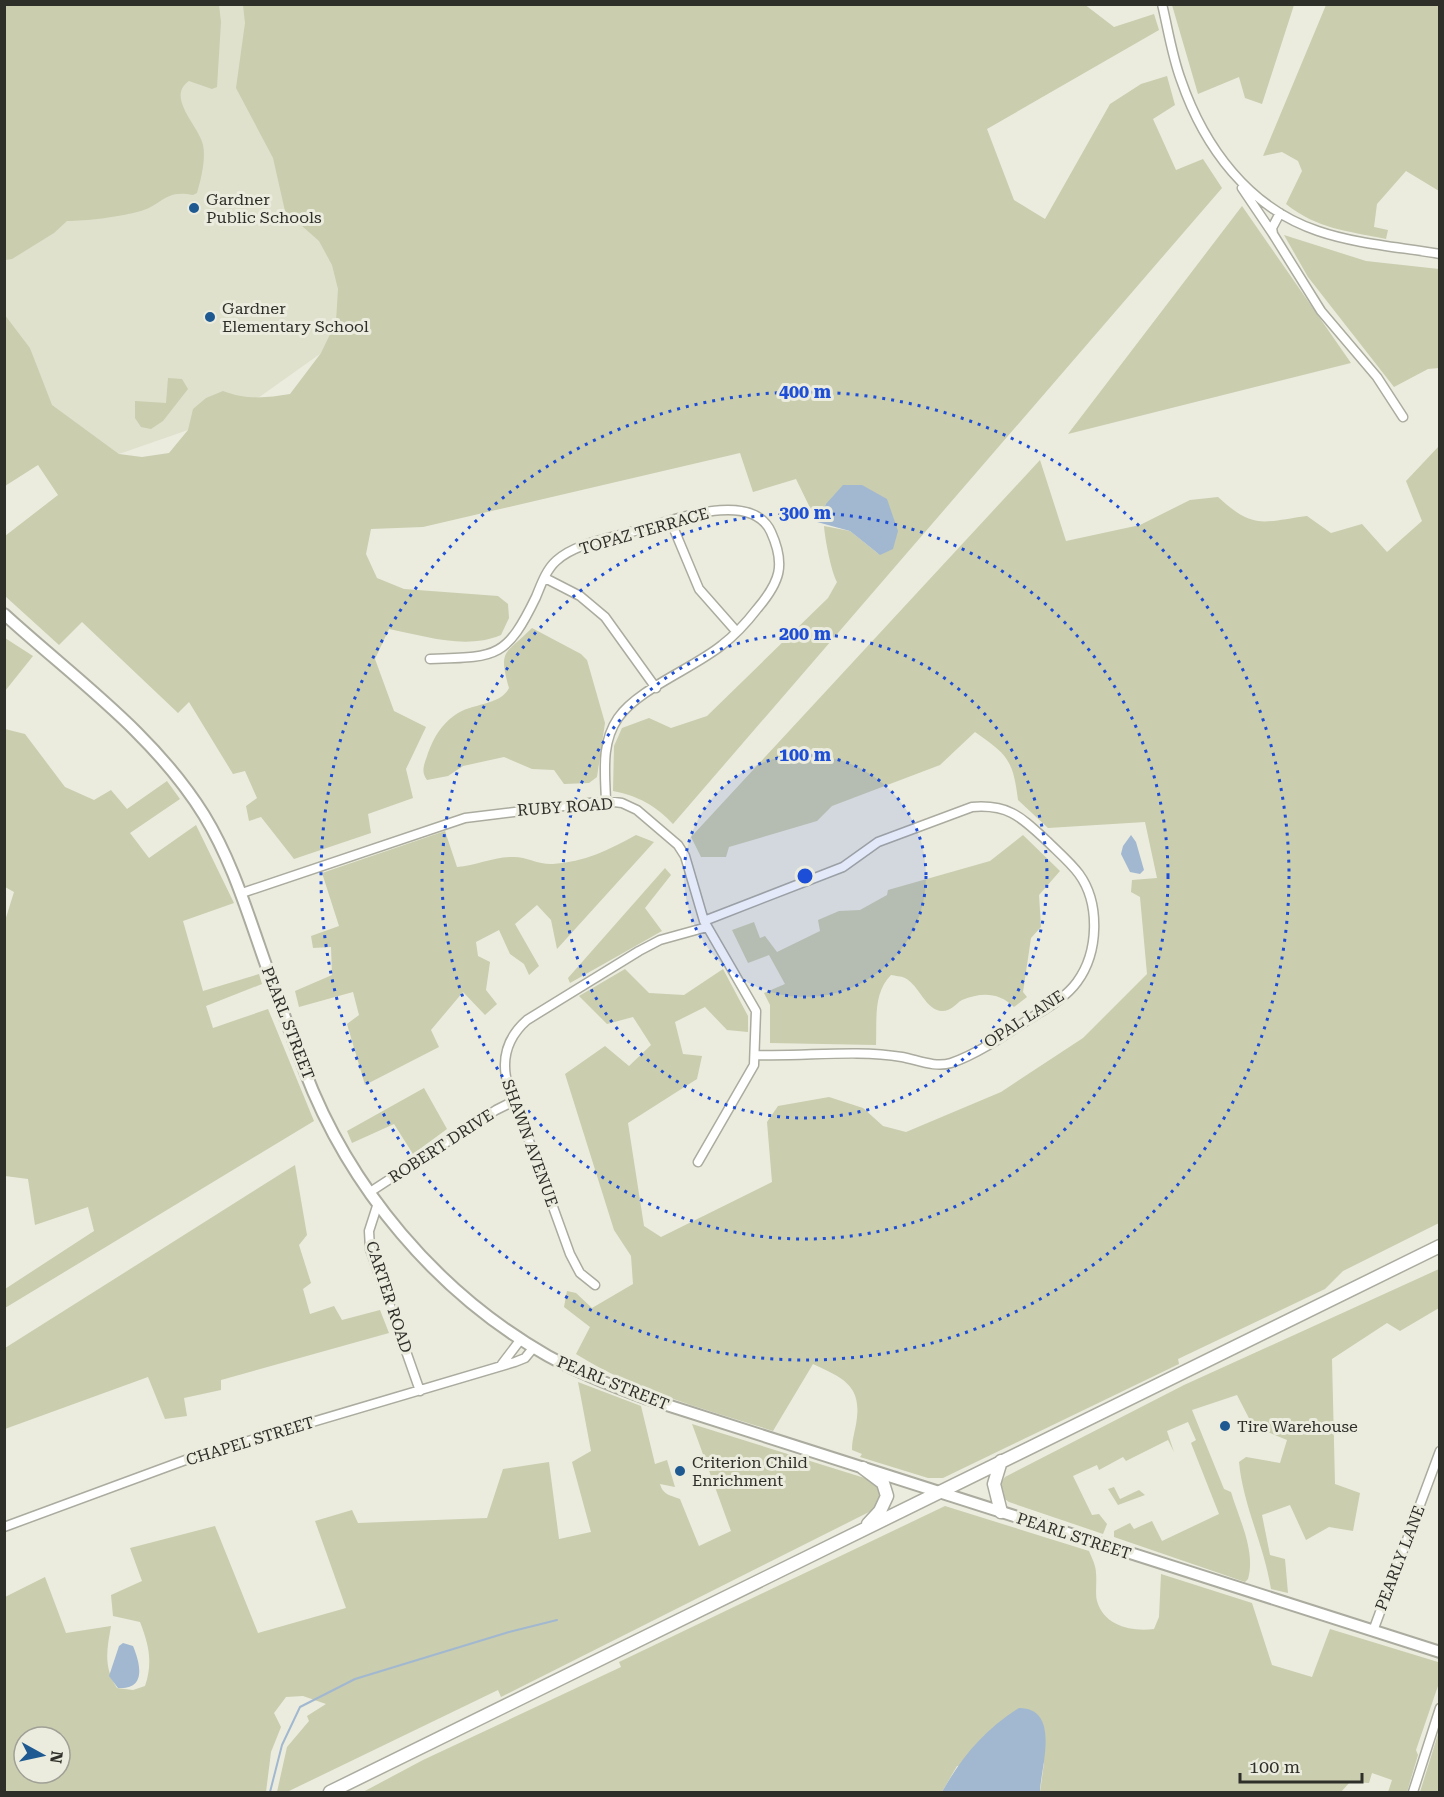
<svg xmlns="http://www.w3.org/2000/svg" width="1444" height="1797" viewBox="0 0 1444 1797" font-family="'Roboto Serif',serif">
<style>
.built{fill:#dfe1cc}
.green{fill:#cacdae;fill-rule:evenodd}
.water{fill:#a1b8d0}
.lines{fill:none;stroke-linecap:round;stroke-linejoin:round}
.stream{stroke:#a1b8d0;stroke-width:2}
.minor-casing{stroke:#abac9f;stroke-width:11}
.major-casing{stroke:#abac9f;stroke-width:14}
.highway-casing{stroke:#abac9f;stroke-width:15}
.minor{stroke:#fff;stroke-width:8}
.major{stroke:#fff;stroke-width:10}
.highway{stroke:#fff;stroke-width:12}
.ring{fill:none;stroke:#1d4ed8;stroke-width:3;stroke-dasharray:3 6}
.poi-dot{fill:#1e5a91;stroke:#ebecde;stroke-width:2}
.labels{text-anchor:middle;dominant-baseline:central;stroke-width:6;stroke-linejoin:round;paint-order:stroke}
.poi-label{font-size:16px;fill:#2f2f2a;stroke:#ebecde;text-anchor:start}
.street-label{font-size:16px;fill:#2f2f2a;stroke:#ebecde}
.centre{fill:#1d4ed8;stroke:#ebecde;stroke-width:3}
.ring-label{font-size:18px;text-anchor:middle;font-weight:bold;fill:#1d4ed8;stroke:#ebecde;stroke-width:6;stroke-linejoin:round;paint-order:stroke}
</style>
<rect width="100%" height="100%" fill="#ebecde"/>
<!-- built -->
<path class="built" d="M136,5H356L348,334L258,398L188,430L119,454L51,405L30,348L5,315V241Z"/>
<!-- green -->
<path class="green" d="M5,4L219,5L221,22L217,87L212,89L189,81C165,97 200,127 203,145C206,159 201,179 197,193L193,195C163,189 163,206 137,212C118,217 86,221 67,221L54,233L12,259L5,260Z
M1084,4L1114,27L1154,14L1159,30L987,129L1014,200L1045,219L1110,104L1141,84L1167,76L1175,105L1153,119L1176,170L1203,159L1222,188L673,824C655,805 638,796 613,791L614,746L622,728L649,718L671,728L707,716L828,598L837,582C831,571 825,539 824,526L850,531L880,555L826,504L817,522L796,479L753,492L740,453L423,527L371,529L366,554L377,578L404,589L498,596L508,604L509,618L501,635C466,650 425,636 389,629L375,659L394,711L426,727L406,769L413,798L368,814L371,833L294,859L261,817L249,821L246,806L257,798L245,771L233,774L189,702L178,713L82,622L59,645L5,596V536L58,495L38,465L5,486V315L30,348L52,405L119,454L142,457L169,453L188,430L193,409L206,398L223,391C246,400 266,398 290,394L321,353L336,322L338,289L332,265L319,241L285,211L273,158L236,88L245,23L243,5Z
M1172,5H1294L1262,104L1245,98L1239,77L1198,94Z
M1326,5H1439V191L1406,171L1377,204L1374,227L1388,230L1386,239C1348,231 1317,229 1286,204L1302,171L1298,161L1282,152L1263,156Z
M1242,206L1351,363L1068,434Z
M1284,235L1366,261L1439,269V368L1428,369L1394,387L1308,277Z
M168,378L182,379L188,389L163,421L151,429L141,427L135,418V401L166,403Z
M1439,446V1223L1343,1271L1325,1289L1178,1359L1179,1364L943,1478H928L860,1457L862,1454L852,1450C852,1438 856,1429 857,1417C861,1383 838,1376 813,1364L773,1431C706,1409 636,1392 576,1354L590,1327L564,1307L567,1291L576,1293L592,1308L633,1284L631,1256L614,1230L565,1074L605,1046L629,1066L651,1045L633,1017L607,1024L579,996L625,969L649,993L684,995L723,969L748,1016V1032L727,1030L705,1007L675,1022L683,1054L702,1056L697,1079L628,1123L644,1226L661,1237L772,1182L767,1122L778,1106L829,1097L863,1108L883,1126L906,1132L1001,1092L1083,1038L1147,974L1140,897L1131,892L1132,880L1157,878L1145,822L1048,828L1018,800C1013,760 1008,755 975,732L940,765L832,806L817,821L729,847L726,857H701L691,837L1040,460L1066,541L1140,525L1190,500L1218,497C1254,530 1262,522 1307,516L1331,533L1362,524L1387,552L1422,521L1406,481Z
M532,628L581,654L587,660L605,723L597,777L589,783L564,784L554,770L532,769L504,757L463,766L448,776L427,780C420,771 425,763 428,753C434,737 441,725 455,715C471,703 500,706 509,688C498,649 505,655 532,628Z
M5,638L33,656L5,691Z
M5,729L25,734L65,787L94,800L111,790L127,809L167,781L180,799L130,833L149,858L196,825L234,903L183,921L203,991L259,974L262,984L206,1006L213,1028L268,1009L314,1121L5,1308V1289L94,1231L88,1207L35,1225L28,1179L5,1176L4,924L14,892L5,887Z
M445,831L457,867C476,866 492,857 512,857C525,856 539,865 553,864C584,862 609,850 636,835L654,842L557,949L551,920L537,905L515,924L539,966L529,975L524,964L510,954L499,930L476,942L478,956L490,962L486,990L497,1004L485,1015L463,992L431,1030L439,1047L365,1085L347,1024L359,1015L353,992L299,1007L295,991L332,975L331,947L313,948L311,936L339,926L322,873Z
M1023,835L1060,871L1039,895L1041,927L1031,938L1023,992L1027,997L1014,1007C999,992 981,992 962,1000C955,1004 952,1011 942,1011C926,1011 919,985 905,978C901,976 895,976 891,975C873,993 877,1020 876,1045L770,1043V1005L764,993L785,984L769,955L748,963L732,930L754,922L760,938L765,936L777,952L820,931L818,920L839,911L860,910L887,895L888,890L990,861Z
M665,868L671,875L645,908L662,931L570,983L568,978Z
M424,1088L447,1129L413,1154L394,1124L352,1143L347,1131Z
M295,1165L307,1235L299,1245L311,1283L303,1289L310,1314L334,1306L342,1320L380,1310L389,1333L221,1380V1390L184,1398L187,1416L165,1419L148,1377L5,1429V1348Z
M1439,1269V1308L1400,1331L1387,1323L1332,1359L1335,1484L1360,1493L1353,1531L1329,1527L1306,1540L1290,1505L1262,1515L1270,1555L1285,1559L1288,1593L1271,1589C1264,1545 1243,1505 1239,1462L1246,1457L1280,1463L1287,1440L1253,1426L1237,1395L1192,1410L1224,1489L1231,1492C1239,1519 1256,1551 1248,1579L1245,1582L1114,1537V1531L1130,1523L1134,1529L1152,1521L1162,1541L1219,1514L1191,1443L1196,1440L1188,1422L1167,1431L1174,1452L1168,1440L1126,1461L1123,1457L1099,1470L1097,1465L1073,1476L1092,1515L1099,1514L1107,1524L1103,1534L1009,1502L1002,1497L1000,1484L1005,1477L1184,1385Z
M578,1382L641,1406L655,1464L667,1460L675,1487L660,1484C663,1495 670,1495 680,1499L699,1546L731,1531L692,1424L871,1480L882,1492L877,1508L501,1697L498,1690L287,1792H277L287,1747L309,1721L307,1716L326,1704L303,1696L286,1697L274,1713L281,1727L271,1752L266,1792H5V1597L45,1577L66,1633L111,1626C107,1649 103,1667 117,1688L133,1690L145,1686C153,1663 149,1645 140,1622L113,1616L111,1595L142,1581L130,1548L215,1526L258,1633L346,1608L315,1521L352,1510L358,1523L487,1518L503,1469L549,1462L559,1539L591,1532L572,1462L591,1451ZM24,1737H60V1773H24Z
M1114,1487L1120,1499L1139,1490L1145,1495L1118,1505L1108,1489Z
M945,1506L1089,1551C1092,1558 1096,1566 1096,1573C1097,1582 1095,1593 1097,1601C1104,1626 1132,1632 1154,1629L1159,1617L1161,1574L1252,1603L1272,1665L1312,1677L1330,1629L1438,1662L1439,1683L1416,1750L1418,1755L1407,1792H1388L1392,1780L1372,1773L1369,1783L1350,1782L1341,1792H1040L1044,1763L957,1766L942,1792H363L423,1760L621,1667L619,1662Z
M1439,1731V1792H1420Z"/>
<!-- water -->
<path class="water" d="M843,485H862L887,499L898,531L893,549L880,555L850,531L817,522L826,504Z
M1131,835L1136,842L1144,870L1140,874L1130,872L1121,854L1123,846Z
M123,1643L133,1646C141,1665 146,1690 118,1688L109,1676L119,1646Z
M1019,1708C1062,1708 1040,1770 1040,1792H942C961,1758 985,1729 1019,1708Z"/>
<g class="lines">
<!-- stream -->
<path class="stream" d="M270,1792L282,1745L300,1707L355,1679L509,1632L557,1620"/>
<defs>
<path id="minor" d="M1162,4C1168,29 1172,56 1181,80C1204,147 1249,208 1318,231C1356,244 1399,247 1440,254
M1242,188L1273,234
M1280,213L1272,228L1273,234L1321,311L1377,377L1403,417
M671,522L699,589L736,631
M545,578L580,596L605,617L656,688
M430,659C496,657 506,659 536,597C541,585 546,570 556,561C573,545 605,539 627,533C662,525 750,486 771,532C786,565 780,582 757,609C747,622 735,635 722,645C694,668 638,689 618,718C601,743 605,772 606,801
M242,893L465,818L606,801L622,803L637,810L678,845L685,856L704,921L756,1011L754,1065L698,1162
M704,921L843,867L878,842L972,807C1009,804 1021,817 1047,841C1057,851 1070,862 1079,874C1100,903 1099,952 1077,982C1064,1000 1041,1011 1023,1023C1002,1037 975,1055 951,1063C935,1068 918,1060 902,1057C854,1049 804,1057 756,1055
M370,1192L496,1110L514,1101
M378,1203L369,1231L370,1249L420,1391
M595,1285L580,1273L570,1254L506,1077C502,1054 510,1035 527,1020L639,951L660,940L707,927
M502,1364L521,1339
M4,1527L191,1458L515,1362L525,1358L534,1347
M1373,1631L1440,1451
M1413,1792L1440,1708"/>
<path id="major" d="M4,614C74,678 153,733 204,815C229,856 243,899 259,945C273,986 289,1028 304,1069C349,1188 437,1293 548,1356C579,1373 612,1386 645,1398L1440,1652"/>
<path id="highway" d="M863,1468L883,1483L887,1496L880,1511L868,1524
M1001,1512L994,1484L1001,1461
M330,1792L1440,1246"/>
</defs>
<!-- minor casing -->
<use href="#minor" class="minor-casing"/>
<!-- major casing -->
<use href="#major" class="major-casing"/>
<!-- highway casing -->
<use href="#highway" class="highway-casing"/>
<!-- minor -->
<use href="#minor" class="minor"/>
<!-- major -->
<use href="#major" class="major"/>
<!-- highway -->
<use href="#highway" class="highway"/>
</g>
<!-- distance rings -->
<circle cx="805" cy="876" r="121" fill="#1d4ed8" fill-opacity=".12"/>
<g class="ring">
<circle cx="805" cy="876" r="121"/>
<circle cx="805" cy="876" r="242"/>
<circle cx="805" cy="876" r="363"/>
<circle cx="805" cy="876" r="484"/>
</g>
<!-- markers -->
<g class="poi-dot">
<circle cx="194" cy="208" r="6"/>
<circle cx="210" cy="317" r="6"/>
<circle cx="1225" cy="1426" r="6"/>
<circle cx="680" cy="1471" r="6"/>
</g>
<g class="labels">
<!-- poi labels -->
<g class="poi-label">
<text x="206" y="199">Gardner<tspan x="206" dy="18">Public Schools</tspan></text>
<text x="222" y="308">Gardner<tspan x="222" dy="18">Elementary School</tspan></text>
<text x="1237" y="1426">Tire Warehouse</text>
<text x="692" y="1462">Criterion Child<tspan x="692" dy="18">Enrichment</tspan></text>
</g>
<!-- street labels -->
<g class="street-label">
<text transform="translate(644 531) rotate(-16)">TOPAZ TERRACE</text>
<text transform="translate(565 807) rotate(-4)">RUBY ROAD</text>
<text transform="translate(1024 1019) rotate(-33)">OPAL LANE</text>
<text transform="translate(288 1023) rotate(69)">PEARL STREET</text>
<text transform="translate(530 1143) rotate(70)">SHAWN AVENUE</text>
<text transform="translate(441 1146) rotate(-33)">ROBERT DRIVE</text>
<text transform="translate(389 1297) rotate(72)">CARTER ROAD</text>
<text transform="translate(613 1383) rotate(22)">PEARL STREET</text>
<text transform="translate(250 1441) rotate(-17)">CHAPEL STREET</text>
<text transform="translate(1074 1536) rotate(18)">PEARL STREET</text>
<text transform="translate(1400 1558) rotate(-69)">PEARLY LANE</text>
</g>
</g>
<circle cx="805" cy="876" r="9" class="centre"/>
<g class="ring-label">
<text x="805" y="398">400 m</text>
<text x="805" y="519">300 m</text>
<text x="805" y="640">200 m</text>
<text x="805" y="761">100 m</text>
</g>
<!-- border -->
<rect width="1444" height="1797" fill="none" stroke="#2f2f2a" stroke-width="12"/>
<!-- north arrow -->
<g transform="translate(42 1755) rotate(98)"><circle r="28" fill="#ebecde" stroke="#a0a096" stroke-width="1.5"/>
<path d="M0-4.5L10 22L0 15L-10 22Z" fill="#1e5a91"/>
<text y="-9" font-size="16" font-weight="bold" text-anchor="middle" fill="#2f2f2a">N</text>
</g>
<!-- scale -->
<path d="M1240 1773v9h122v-9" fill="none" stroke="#2f2f2a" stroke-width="3"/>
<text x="1249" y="1773" font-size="18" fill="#2f2f2a" stroke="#ebecde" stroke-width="4.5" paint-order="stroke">100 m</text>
</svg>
